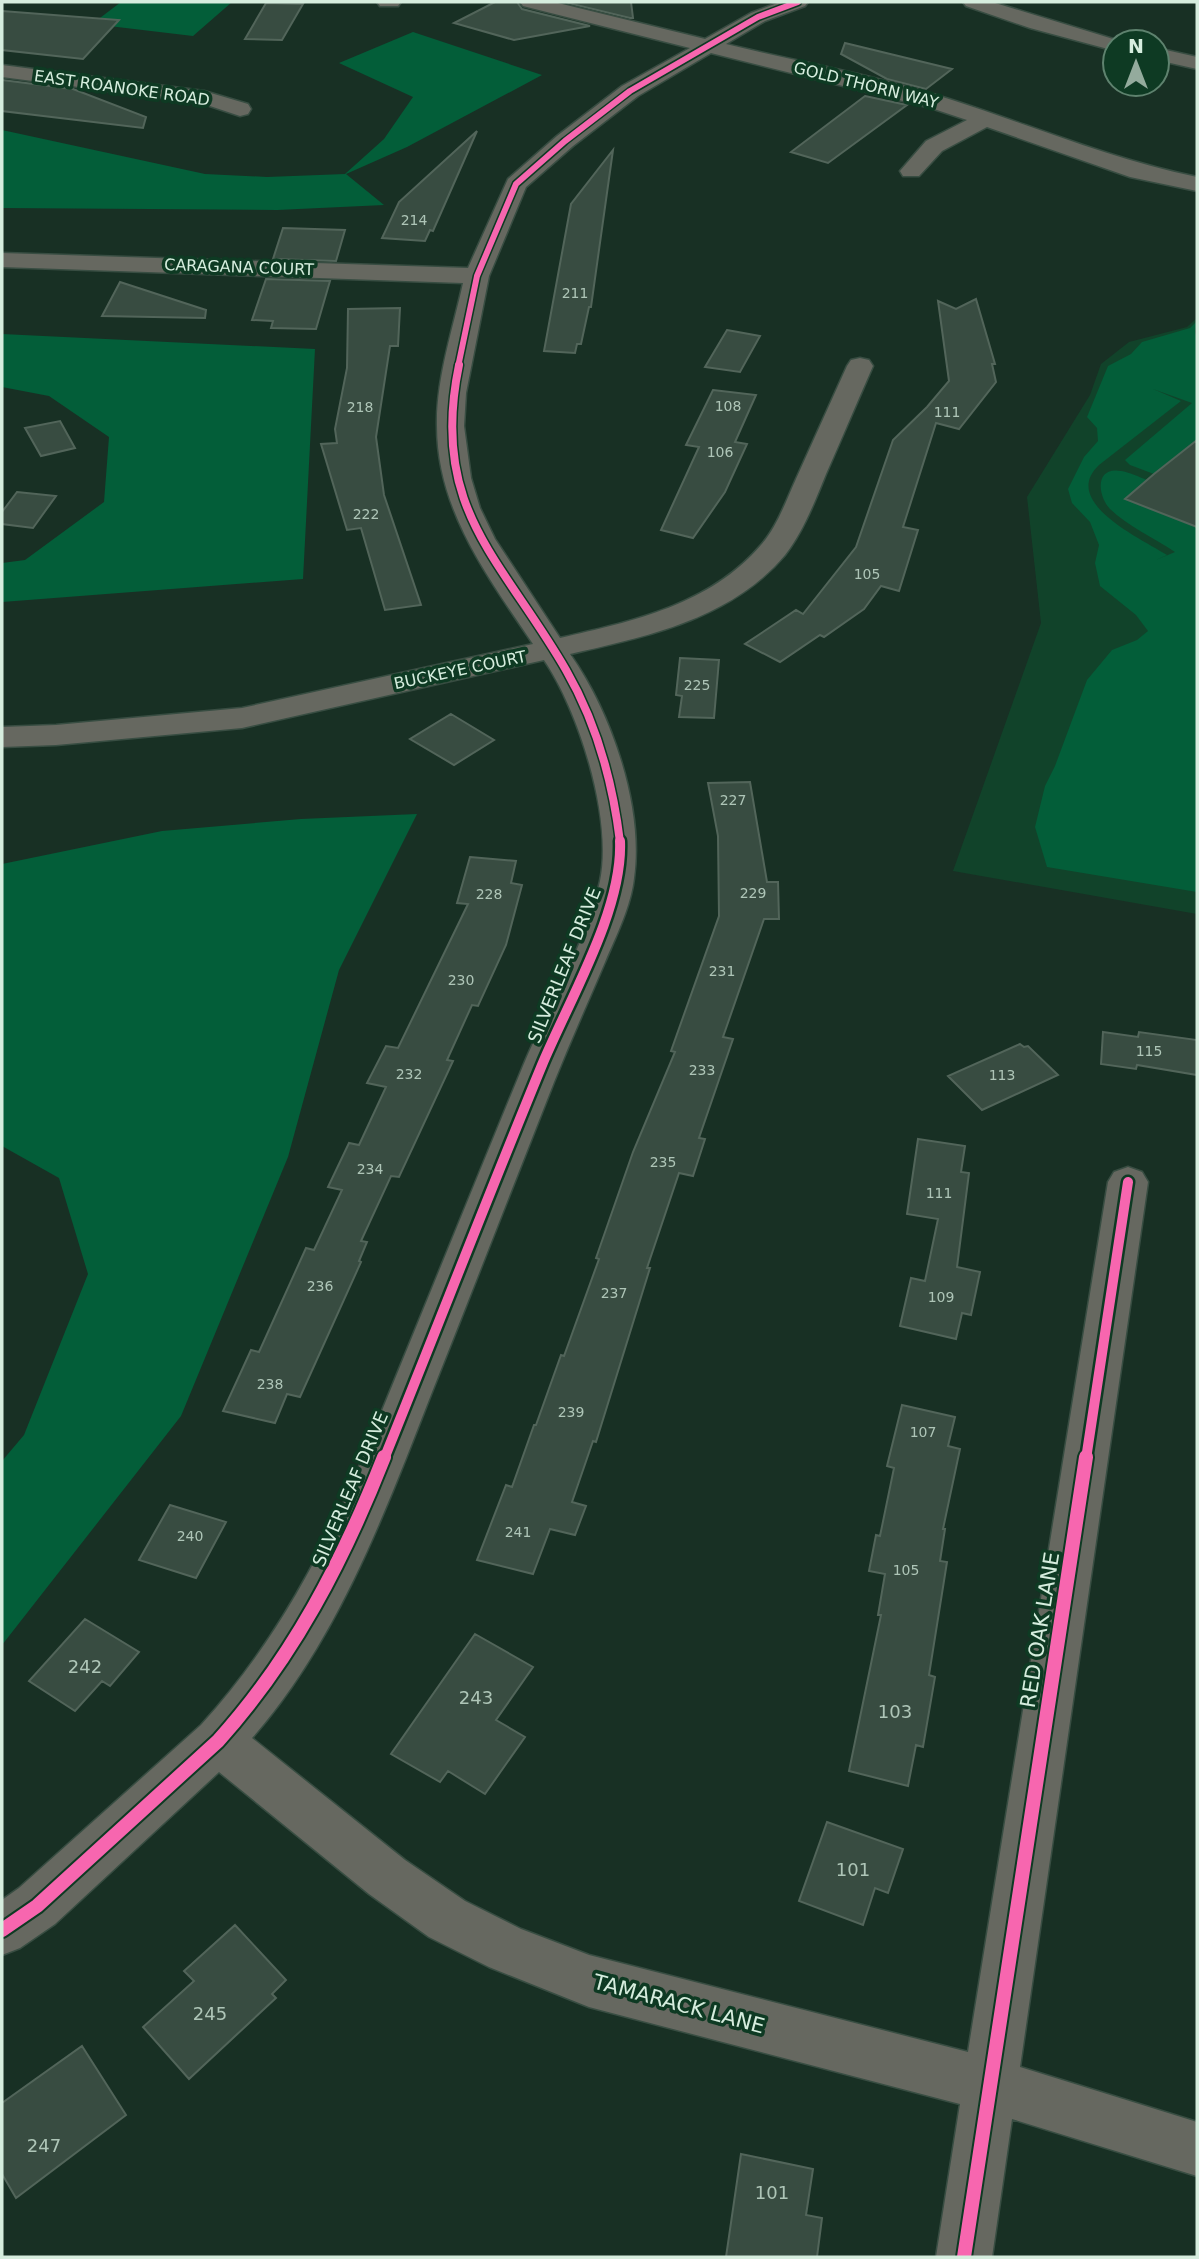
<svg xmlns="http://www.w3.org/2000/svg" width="1199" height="2259" viewBox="0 0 1199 2259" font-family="'DejaVu Sans',sans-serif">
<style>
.built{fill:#11432a}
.green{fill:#035e39}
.building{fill:#384c41;stroke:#52655a;stroke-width:2}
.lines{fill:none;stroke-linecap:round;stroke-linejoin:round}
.minor-casing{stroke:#384d42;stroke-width:3}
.minor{fill:#666860;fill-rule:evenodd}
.cycleway-far3-casing{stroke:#0e3a23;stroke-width:9}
.cycleway-far2-casing{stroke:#0e3a23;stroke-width:11}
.cycleway-far1-casing{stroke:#0e3a23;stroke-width:15}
.cycleway-casing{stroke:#0e3a23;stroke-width:18}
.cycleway-far3{stroke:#f766af;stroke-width:6}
.cycleway-far2{stroke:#f766af;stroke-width:8}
.cycleway-far1{stroke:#f766af;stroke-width:10}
.cycleway{stroke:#f766af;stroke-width:14}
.labels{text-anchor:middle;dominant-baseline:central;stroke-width:7;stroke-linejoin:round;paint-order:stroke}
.number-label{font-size:14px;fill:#aec5b7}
.far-street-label{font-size:16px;fill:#d6edde;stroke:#0e3a23}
.street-label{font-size:18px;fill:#d6edde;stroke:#0e3a23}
.near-number-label{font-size:18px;fill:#aec5b7}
.near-street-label{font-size:21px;fill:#d6edde;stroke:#0e3a23}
</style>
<rect width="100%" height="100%" fill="#183024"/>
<!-- built -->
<path class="built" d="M1197,318V914L953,871L1041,623L1027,497L1090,395L1101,364L1129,342L1187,327Z"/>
<!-- green -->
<path class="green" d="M121,2H232L193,36L92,24Z
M413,32L542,75L407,147L346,174L384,205L277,210L2,208V130L205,174L267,177L345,174L384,139L413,97L339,63Z
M1197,321L1195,332L1197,339V459L1180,453L1154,474L1130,465L1125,460L1192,403L1153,389L1181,401L1099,465C1060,502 1140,538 1167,555L1156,560L1175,552C1154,538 1128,526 1110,509C1097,495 1095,466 1121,471C1129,472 1139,477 1147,480L1126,499L1197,527V892L1047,867L1035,827L1045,786L1055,766L1087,680L1112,650L1137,640L1148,631L1136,615L1100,586L1095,563L1099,545L1090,522L1072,503L1068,489L1084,457L1098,441L1097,428L1087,417L1108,366L1131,354L1142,342L1190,328Z
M2,334L315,349L303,579L2,602V563L25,560L104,502L109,437L49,396L2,387Z
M417,814L339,970L288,1157L181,1416L2,1645V1461L24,1435L88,1274L59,1178L2,1146V864L162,831L301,819Z"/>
<!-- building -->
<path class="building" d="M495,2H517L522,9L590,26L514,40L454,23Z
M564,2H631L633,18H630Z
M266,3L303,4L282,40L245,39Z
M2,11L119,20L83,59L2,50Z
M845,43L952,69L926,89L887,79L841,54Z
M2,80L73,89L146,117L143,128L2,111Z
M865,96L907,105L828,163L791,152Z
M477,131L433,231L430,230L425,241L382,238L399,202Z
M613,150L591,307H589L581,344H577L575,353L544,351L571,204Z
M283,228L345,230L336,261L273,259Z
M266,279L330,281L316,329L271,328L273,321L252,320Z
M120,282L206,310L205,318L102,316Z
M976,299L995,364H992L996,382L959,429L936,423L903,527L918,530L899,591L881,586L864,609L824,637L820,635L780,662L745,644L796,610L803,614L856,547L893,440L927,407L949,381L938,301L956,309Z
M400,308L398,346H390L376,437L384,495L421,605L385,610L361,528L347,530L321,444L337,443L335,429L347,368L348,309Z
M727,330L760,336L740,372L705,367Z
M713,390L756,395L735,442L747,444L725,492L693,538L661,530L699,447L686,445Z
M60,421L75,448L41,456L25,428Z
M1197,440V527L1125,499L1154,474Z
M17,492L56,496L33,528L2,524V512Z
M680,658L719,660L714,718L679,717L682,696L676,695Z
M451,714L494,740L454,765L410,739Z
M750,782L767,882H778L779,919H764L723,1037L733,1039L699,1138L705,1139L693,1176L679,1173L647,1268H650L596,1442L593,1441L572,1502L586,1506L575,1535L550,1529L533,1574L477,1560L506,1485L512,1487L534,1425H536L561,1355L564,1356L599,1259L596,1258L633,1152L675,1052L671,1051L719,916L718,836L708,783Z
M470,857L516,861L511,883L522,885L506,945L478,1006L472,1005L447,1060L453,1061L399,1177L391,1176L361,1241L367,1242L359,1261L361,1262L300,1397L287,1394L275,1423L223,1411L251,1350L259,1352L306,1248L314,1250L342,1190L328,1187L349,1143L359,1145L386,1087L367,1083L386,1046L398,1048L468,904L457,903Z
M1103,1032L1138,1037L1139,1032L1197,1040V1075L1137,1065L1136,1069L1101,1064Z
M1020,1044L1024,1047L1028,1046L1058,1075L982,1110L948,1076Z
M918,1139L965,1146L961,1172L969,1173L957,1267L980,1272L971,1315L962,1313L956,1339L900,1326L911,1278L925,1281L938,1219L907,1214Z
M902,1405L955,1417L948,1446L960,1449L943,1529H945L940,1561L947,1562L929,1675L935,1677L923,1747L916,1745L908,1786L849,1771L881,1615H878L885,1574L869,1571L876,1535L880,1536L894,1468L887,1466Z
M170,1505L226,1522L196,1578L139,1560Z
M85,1619L139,1652L110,1686L102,1681L75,1711L29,1681Z
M475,1634L533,1667L496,1720L525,1737L485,1794L448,1771L440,1782L391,1754Z
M827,1822L903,1849L888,1893L875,1888L863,1925L799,1901Z
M235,1925L286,1980L272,1994L276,1998L189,2079L143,2027L194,1981L184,1971Z
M82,2046L126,2115L16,2198L2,2174V2103Z
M741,2154L813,2169L806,2215L822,2218L817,2257H726Z"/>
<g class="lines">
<defs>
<path id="minor" d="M377,2H401L398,6H380Z
M520,2H554L705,39L751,13L780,2H808L805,6L765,21L726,44C799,62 878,76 949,99C1033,126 1110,159 1197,177V191L1130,177L987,127L942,151L919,176H903L900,171L926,141L967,120L931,108L711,53L638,96L573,146L526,187L489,276L466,393L464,426L471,478L480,508L495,539L560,638C633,621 710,605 761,545C777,527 786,501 796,479C813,441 830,404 847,366L851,360L860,358L869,360L873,366C857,402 842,438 826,474C815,501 803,532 785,555C731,619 648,636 570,654C611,712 644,807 634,878C631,906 616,936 605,962C588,1002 570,1042 554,1082C513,1186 473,1289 432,1392C385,1512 338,1640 252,1738L405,1860L465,1901L521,1929L589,1955L968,2052L1108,1182L1114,1172L1128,1167L1142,1172L1148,1182L1020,2067L1197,2122V2176L1012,2119L992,2257H936L960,2104L589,2007L489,1967L429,1937L369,1894L219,1772L55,1924L20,1948L2,1955V1900L19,1888L201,1725C265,1655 307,1581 347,1496C406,1353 464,1209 523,1066C546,1010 588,939 600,881C613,819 579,711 544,660L242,728L56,745L2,747V727L56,725L242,708L533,644C488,577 437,510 437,426C436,379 453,329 463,283L2,267V253L468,268L508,179L557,136L622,86L690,48L523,6Z
M963,2H992L1123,42H1115V51L1108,49L1030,28L966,6Z
M1157,48L1197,57V69L1157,60Z
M2,65L204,91L248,104L251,109L248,114L240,116L201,103L2,77Z"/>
</defs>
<!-- minor casing -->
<use href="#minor" class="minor-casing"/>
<!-- minor -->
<use href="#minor" class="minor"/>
<defs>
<path id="cycleway-far3" d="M458,367L477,276L516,184L565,141L630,91L758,17L798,2"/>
<path id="cycleway-far2" d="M459,365C429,509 502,559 566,670C596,722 613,784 620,842"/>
<path id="cycleway-far1" d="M384,1459C437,1328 488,1196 542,1065C569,1000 623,910 620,841
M1086,1459L1128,1182"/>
<path id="cycleway" d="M2,1930L37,1906L218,1741C293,1658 343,1561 384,1457
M964,2257L1086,1457"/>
</defs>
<!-- cycleway-far3 casing -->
<use href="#cycleway-far3" class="cycleway-far3-casing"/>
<!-- cycleway-far2 casing -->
<use href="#cycleway-far2" class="cycleway-far2-casing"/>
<!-- cycleway-far1 casing -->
<use href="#cycleway-far1" class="cycleway-far1-casing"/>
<!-- cycleway casing -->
<use href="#cycleway" class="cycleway-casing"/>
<!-- cycleway-far3 -->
<use href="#cycleway-far3" class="cycleway-far3"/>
<!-- cycleway-far2 -->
<use href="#cycleway-far2" class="cycleway-far2"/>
<!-- cycleway-far1 -->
<use href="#cycleway-far1" class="cycleway-far1"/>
<!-- cycleway -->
<use href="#cycleway" class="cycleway"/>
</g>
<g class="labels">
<!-- number labels -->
<g class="number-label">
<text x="414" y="220">214</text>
<text x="575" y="293">211</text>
<text x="728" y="406">108</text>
<text x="360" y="407">218</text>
<text x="947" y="412">111</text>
<text x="720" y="452">106</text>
<text x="366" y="514">222</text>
<text x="867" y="574">105</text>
<text x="697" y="685">225</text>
<text x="733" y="800">227</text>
<text x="753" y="893">229</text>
<text x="489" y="894">228</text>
<text x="722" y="971">231</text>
<text x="461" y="980">230</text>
<text x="1149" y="1051">115</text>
<text x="702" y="1070">233</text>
<text x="409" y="1074">232</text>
<text x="1002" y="1075">113</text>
<text x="663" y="1162">235</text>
<text x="370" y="1169">234</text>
<text x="939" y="1193">111</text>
<text x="320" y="1286">236</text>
<text x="614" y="1293">237</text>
<text x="941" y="1297">109</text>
<text x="270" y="1384">238</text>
<text x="571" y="1412">239</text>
<text x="923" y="1432">107</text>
<text x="518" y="1532">241</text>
<text x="190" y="1536">240</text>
<text x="906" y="1570">105</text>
</g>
<!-- far-street labels -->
<g class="far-street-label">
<text transform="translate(866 85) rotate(14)">GOLD THORN WAY</text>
<text transform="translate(122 88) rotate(8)">EAST ROANOKE ROAD</text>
<text transform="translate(239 267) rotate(2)">CARAGANA COURT</text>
<text transform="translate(460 670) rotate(-12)">BUCKEYE COURT</text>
</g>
<!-- street labels -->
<g class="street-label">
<text transform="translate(564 965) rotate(-68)">SILVERLEAF DRIVE</text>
<text transform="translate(350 1489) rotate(-67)">SILVERLEAF DRIVE</text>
</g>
<!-- near-number labels -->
<g class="near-number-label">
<text x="85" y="1666">242</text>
<text x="476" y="1697">243</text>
<text x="895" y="1711">103</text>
<text x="853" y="1869">101</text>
<text x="210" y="2013">245</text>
<text x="44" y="2145">247</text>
<text x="772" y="2192">101</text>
</g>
<!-- near-street labels -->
<g class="near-street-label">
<text transform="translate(1040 1630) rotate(-81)">RED OAK LANE</text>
<text transform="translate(679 2004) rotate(15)">TAMARACK LANE</text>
</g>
</g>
<!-- border -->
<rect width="1199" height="2259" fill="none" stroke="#d6edde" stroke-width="7"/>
<!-- north arrow -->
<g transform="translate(1136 63)"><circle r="33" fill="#0e3a23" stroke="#5e826e" stroke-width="2"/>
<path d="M0-5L12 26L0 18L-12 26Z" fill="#94ab9d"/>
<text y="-10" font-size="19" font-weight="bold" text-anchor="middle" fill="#d6edde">N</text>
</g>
</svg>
